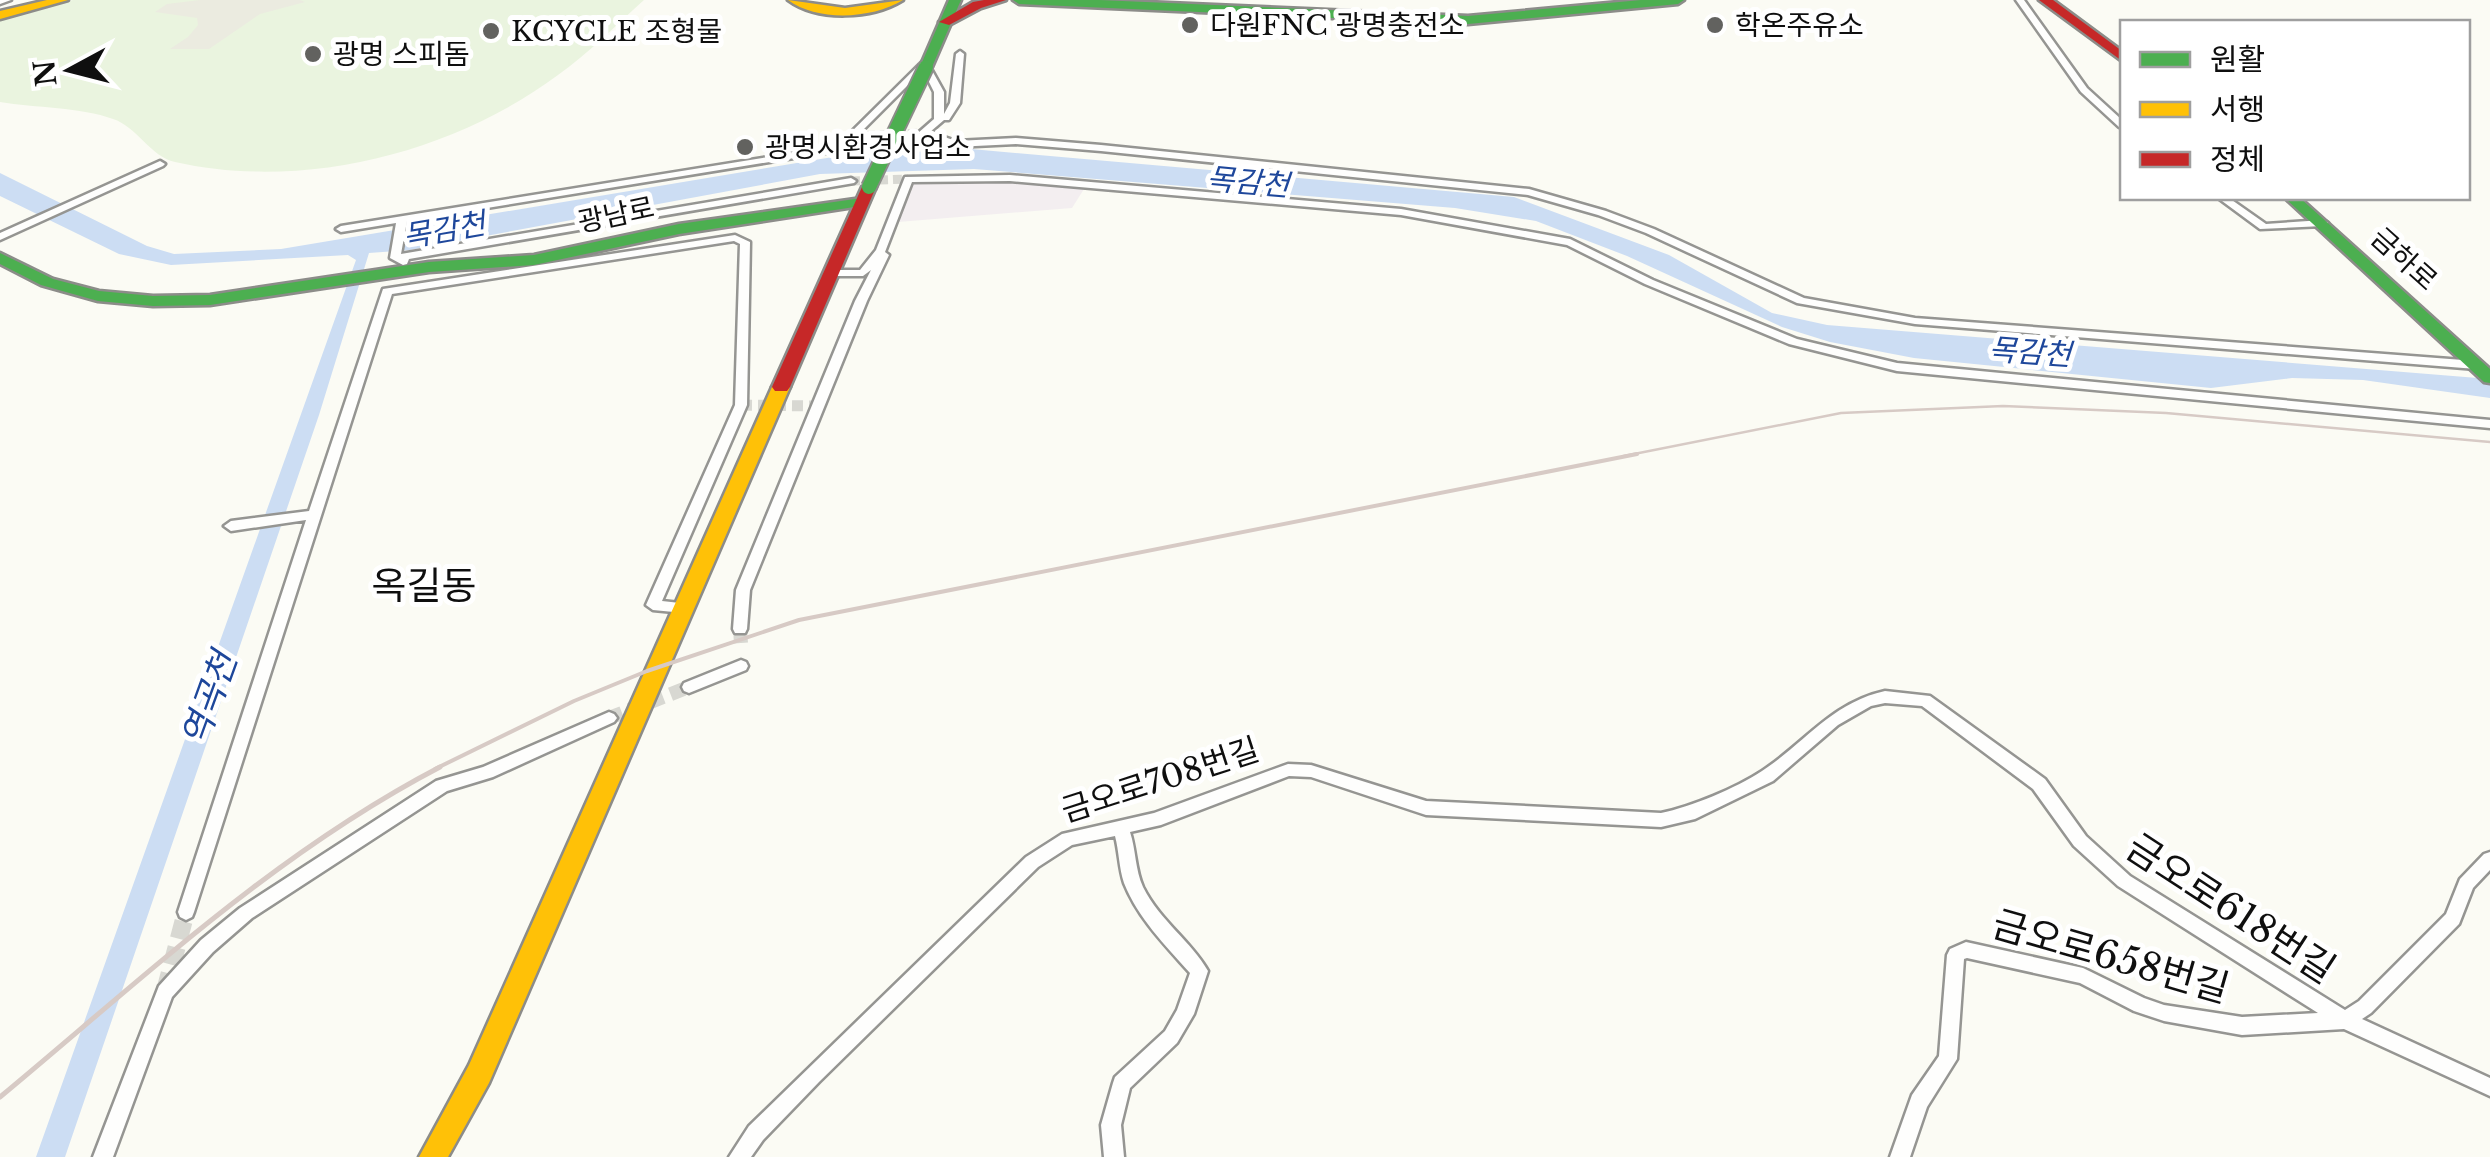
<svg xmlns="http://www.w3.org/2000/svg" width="2490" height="1157" viewBox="0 0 2490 1157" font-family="'Libre Baskerville','Noto Sans KR',serif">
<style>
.industrial{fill:#f3eef0}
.pitch{fill:#eaf4df}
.plaza{fill:#ebebe0}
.water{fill:#ccddf3}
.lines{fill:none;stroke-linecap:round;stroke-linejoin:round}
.street-tunnel-far3{stroke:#d8d8d2;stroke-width:9;stroke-dasharray:9 5;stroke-linecap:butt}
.street-tunnel-far2{stroke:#d8d8d2;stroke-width:11;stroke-dasharray:11 6;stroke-linecap:butt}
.street-tunnel-far1{stroke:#d8d8d2;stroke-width:14;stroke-dasharray:14 8;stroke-linecap:butt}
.street-tunnel{stroke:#d8d8d2;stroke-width:18;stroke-dasharray:18 9;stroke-linecap:butt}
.street-casing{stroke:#959592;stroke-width:5}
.fast-casing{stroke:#8c8c89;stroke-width:5}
.slow-casing{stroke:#8c8c89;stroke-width:5}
.jam-casing{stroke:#8c8c89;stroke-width:5}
.street{fill:#fefefd;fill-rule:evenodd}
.fast{fill:#4caf50;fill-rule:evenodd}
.slow{fill:#ffc107;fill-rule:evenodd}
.jam{fill:#c62828;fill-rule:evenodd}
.rail-far2{stroke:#d7cac5;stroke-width:2.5}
.rail-far1{stroke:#d7cac5;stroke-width:4}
.rail{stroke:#d7cac5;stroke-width:5}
.fast-bridge-casing{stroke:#8c8c89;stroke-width:18;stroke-linecap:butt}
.fast-bridge{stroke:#4caf50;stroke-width:14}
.poi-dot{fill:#62625f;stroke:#fff;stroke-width:4}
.labels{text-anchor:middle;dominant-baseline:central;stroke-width:10;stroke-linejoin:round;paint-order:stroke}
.far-poi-label{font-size:28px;fill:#0f0f0f;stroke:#fff;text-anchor:start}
.far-street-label{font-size:28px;fill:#0f0f0f;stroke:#fff}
.far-water-label{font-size:30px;font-style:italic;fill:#1e479b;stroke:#fff}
.street-label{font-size:32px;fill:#0f0f0f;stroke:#fff}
.water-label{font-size:35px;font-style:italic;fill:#1e479b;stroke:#fff}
.quarter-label{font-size:38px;fill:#0f0f0f;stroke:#fff}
.near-street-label{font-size:38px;fill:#0f0f0f;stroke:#fff}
</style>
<rect width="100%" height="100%" fill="#fbfbf4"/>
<!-- industrial -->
<path class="industrial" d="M1008,181L1084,189L1072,208L898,222L911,184Z"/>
<!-- pitch -->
<path class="pitch" d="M73,0H644C616,25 589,53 558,75C453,153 303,191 175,162C151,157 136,126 113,119C81,107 35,108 0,102V17Z"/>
<!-- plaza -->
<path class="plaza" d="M200,0H300L305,2L260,14L209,49H170L188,37L198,25L197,18L155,12L167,4Z"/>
<!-- water -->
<path class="water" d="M971,149L1514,197L1669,255L1772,313L1827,325L2490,379V398L2363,380L2292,378L2211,388L1914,358L1830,342L1782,327L1627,256L1536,221L1455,208L974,169L820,174L410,250L369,253L319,415L65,1157H36L356,260L348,255L171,265L119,254L0,196V173L147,246L174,254L281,249L839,156Z"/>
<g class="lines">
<!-- street-tunnel-far3 -->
<path class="street-tunnel-far3" d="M852,136L923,133
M851,181L908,179"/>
<!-- street-tunnel-far2 -->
<path class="street-tunnel-far2" d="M741,405L818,406"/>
<!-- street-tunnel-far1 -->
<path class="street-tunnel-far1" d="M740,629L741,643
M609,718L689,687"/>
<!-- street-tunnel -->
<path class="street-tunnel" d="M165,991L186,912"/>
<defs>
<path id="street" d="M0,0H11L0,4Z
M2016,0H2024L2087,88L2122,120V128L2119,127L2081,92Z
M960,51L964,54L960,103L949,120H944L930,132L956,141L1016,138L1101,145L1529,189L1606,211L1654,229L1804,298L1915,318L2476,361L2482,365L2476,369L1915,324L1797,303L1646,233L1598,215L1528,195L1101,151L1016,144L955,147L918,133L934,119V92L923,70L843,150L407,221L401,254L851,178L856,181L854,183L409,259L407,264L403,265L390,258L396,223L341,232L336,229L341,226L837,146L925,59L932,61L929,65L944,92V114L950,103L956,54Z
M160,161L165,164L163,166L0,240V233Z
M1010,175L1401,209L1570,239L1653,280L1797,339L1897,363L2490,420V428L1897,371L1789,344L1645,284L1567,245L1401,215L1010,181L912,182L885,252L889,255L867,301L750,590L747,629L745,633H735L733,629L736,590L855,301L871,270L863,276H832L827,273L832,270H860L876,250L905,177Z
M2218,198H2229L2266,224L2323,220L2328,223L2323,226L2260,229Z
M735,235L750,242L747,405L662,601L689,604L691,608L689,612L684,613L653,610L646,605L735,405L740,244L734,241L392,294L194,912L192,917L186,920L180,917L178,912L306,520L231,531L224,526L231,521L309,511L383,289Z
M741,660L746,662L748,666L746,670L689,693L684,691L682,687L684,683Z
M1885,691L1930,696L2045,779L2086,836L2130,876L2345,1010L2359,1001L2446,914L2460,879L2484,854L2490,852V870L2473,888L2459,924L2371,1013L2362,1019L2490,1078V1096L2344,1029L2242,1035L2164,1021L2134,1011L2080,983L1967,958L1964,959L1957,1059L1927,1107L1910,1157H1890L1912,1095L1939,1056L1947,955L1950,949L1966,942L2083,968L2144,998L2164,1005L2242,1017L2318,1013L2118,886L2074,846L2033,789L1922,706L1885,703L1871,706L1838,725L1773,781L1695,819L1661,827L1426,815L1311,777L1289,776L1161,825L1130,832C1136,850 1135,870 1143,887C1160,921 1192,942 1208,971L1194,1014L1177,1043L1130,1088L1121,1125L1124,1157H1104L1101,1125L1113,1083L1115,1077L1165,1031L1177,1010L1190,973C1165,945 1138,918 1124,883C1119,868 1119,851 1115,836L1072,845L1038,867L819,1082L763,1140L751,1157H729L749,1126L1026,857L1062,834L1154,813L1288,764L1311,765L1426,801L1661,813C1691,807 1736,788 1762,771C1805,743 1831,703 1885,691Z
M609,712L614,714L617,718L614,722L493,777L447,791L252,918L213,952L172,997L113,1157H93L159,986L201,940L240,908L436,781L483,767Z"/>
<path id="fast" d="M949,0H961L932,67L921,70L920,67Z
M1013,0H1099L1468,16L1641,0H1684L1678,4L1468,24L1019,4Z
M862,198L869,202L867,205L679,234L534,265L429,272L210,305L153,306L98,301L41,285L0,264V253L53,279L99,291L153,296L210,295L429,262L534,255L679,224Z
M2285,198H2300L2490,369V383L2484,382Z"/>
<path id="slow" d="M47,0H68L0,19V11Z
M788,0L845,8L903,0C872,19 818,22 788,0Z
M781,382L790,387L489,1083L448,1157H419L469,1065L772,387Z"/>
<path id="jam" d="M984,0H1006L981,8L949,25L939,22L973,2Z
M2039,0H2053L2122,51V61Z
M869,183L876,187L790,387L787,391H775L772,387L862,187Z"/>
</defs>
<!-- street casing -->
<use href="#street" class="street-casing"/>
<!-- fast casing -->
<use href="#fast" class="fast-casing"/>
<!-- slow casing -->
<use href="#slow" class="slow-casing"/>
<!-- jam casing -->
<use href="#jam" class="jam-casing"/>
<!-- street -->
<use href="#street" class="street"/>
<!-- fast -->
<use href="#fast" class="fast"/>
<!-- slow -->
<use href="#slow" class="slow"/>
<!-- jam -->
<use href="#jam" class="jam"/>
<!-- rail-far2 -->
<path class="rail-far2" d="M1624,456L1841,413L2003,406L2166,413L2490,442"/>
<!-- rail-far1 -->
<path class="rail-far1" d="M435,769L574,701L647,671L799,620L1637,454"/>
<!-- rail -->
<path class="rail" d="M0,1097C141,980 275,853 440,767"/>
<defs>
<path id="fast-bridge" d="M869,187L926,67"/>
</defs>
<!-- fast-bridge casing -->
<use href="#fast-bridge" class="fast-bridge-casing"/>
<!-- fast-bridge -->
<use href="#fast-bridge" class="fast-bridge"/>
</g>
<!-- markers -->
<g class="poi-dot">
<circle cx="1190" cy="25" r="10"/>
<circle cx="1715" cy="25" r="10"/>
<circle cx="491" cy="31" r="10"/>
<circle cx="313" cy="54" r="10"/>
<circle cx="745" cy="147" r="10"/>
</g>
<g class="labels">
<!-- far-poi labels -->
<g class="far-poi-label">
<text x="1210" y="25">다원FNC 광명충전소</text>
<text x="1735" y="25">학온주유소</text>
<text x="511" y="31">KCYCLE 조형물</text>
<text x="333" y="54">광명 스피돔</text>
<text x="765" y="147">광명시환경사업소</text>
</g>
<!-- far-street labels -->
<g class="far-street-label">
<text transform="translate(616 215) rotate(-12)">광남로</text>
<text transform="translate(2404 259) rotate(42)">금하로</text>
</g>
<!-- far-water labels -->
<g class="far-water-label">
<text transform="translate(1248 182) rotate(5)">목감천</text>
<text transform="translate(444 230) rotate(-10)">목감천</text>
<text transform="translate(2030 352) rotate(4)">목감천</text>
</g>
<!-- street labels -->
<g class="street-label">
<text transform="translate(1160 780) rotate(-18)">금오로708번길</text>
</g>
<!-- water labels -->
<g class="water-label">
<text transform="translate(209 699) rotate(-70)">역곡천</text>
</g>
<!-- quarter labels -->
<g class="quarter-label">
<text x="424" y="585">옥길동</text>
</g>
<!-- near-street labels -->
<g class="near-street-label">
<text transform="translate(2231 908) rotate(33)">금오로618번길</text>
<text transform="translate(2111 956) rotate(16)">금오로658번길</text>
</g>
</g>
<!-- legend -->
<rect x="2120" y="20" width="350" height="180" fill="#ffffff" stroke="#9f9f9f" stroke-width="2.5"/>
<rect x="2140" y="52" width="50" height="15" fill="#4caf50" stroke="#9f9f9f" stroke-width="2.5"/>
<text x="2210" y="70" font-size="30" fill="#0f0f0f">원활</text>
<rect x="2140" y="102" width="50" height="15" fill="#ffc107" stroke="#9f9f9f" stroke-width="2.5"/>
<text x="2210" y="120" font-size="30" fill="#0f0f0f">서행</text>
<rect x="2140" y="152" width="50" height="15" fill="#c62828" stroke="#9f9f9f" stroke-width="2.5"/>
<text x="2210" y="170" font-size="30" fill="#0f0f0f">정체</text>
<!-- north arrow -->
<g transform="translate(70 70) rotate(263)" stroke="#ffffff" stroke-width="8" paint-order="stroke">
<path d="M0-8L18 38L0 25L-18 38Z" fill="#0f0f0f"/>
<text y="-15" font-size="28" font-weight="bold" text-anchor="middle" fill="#0f0f0f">N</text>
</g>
</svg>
